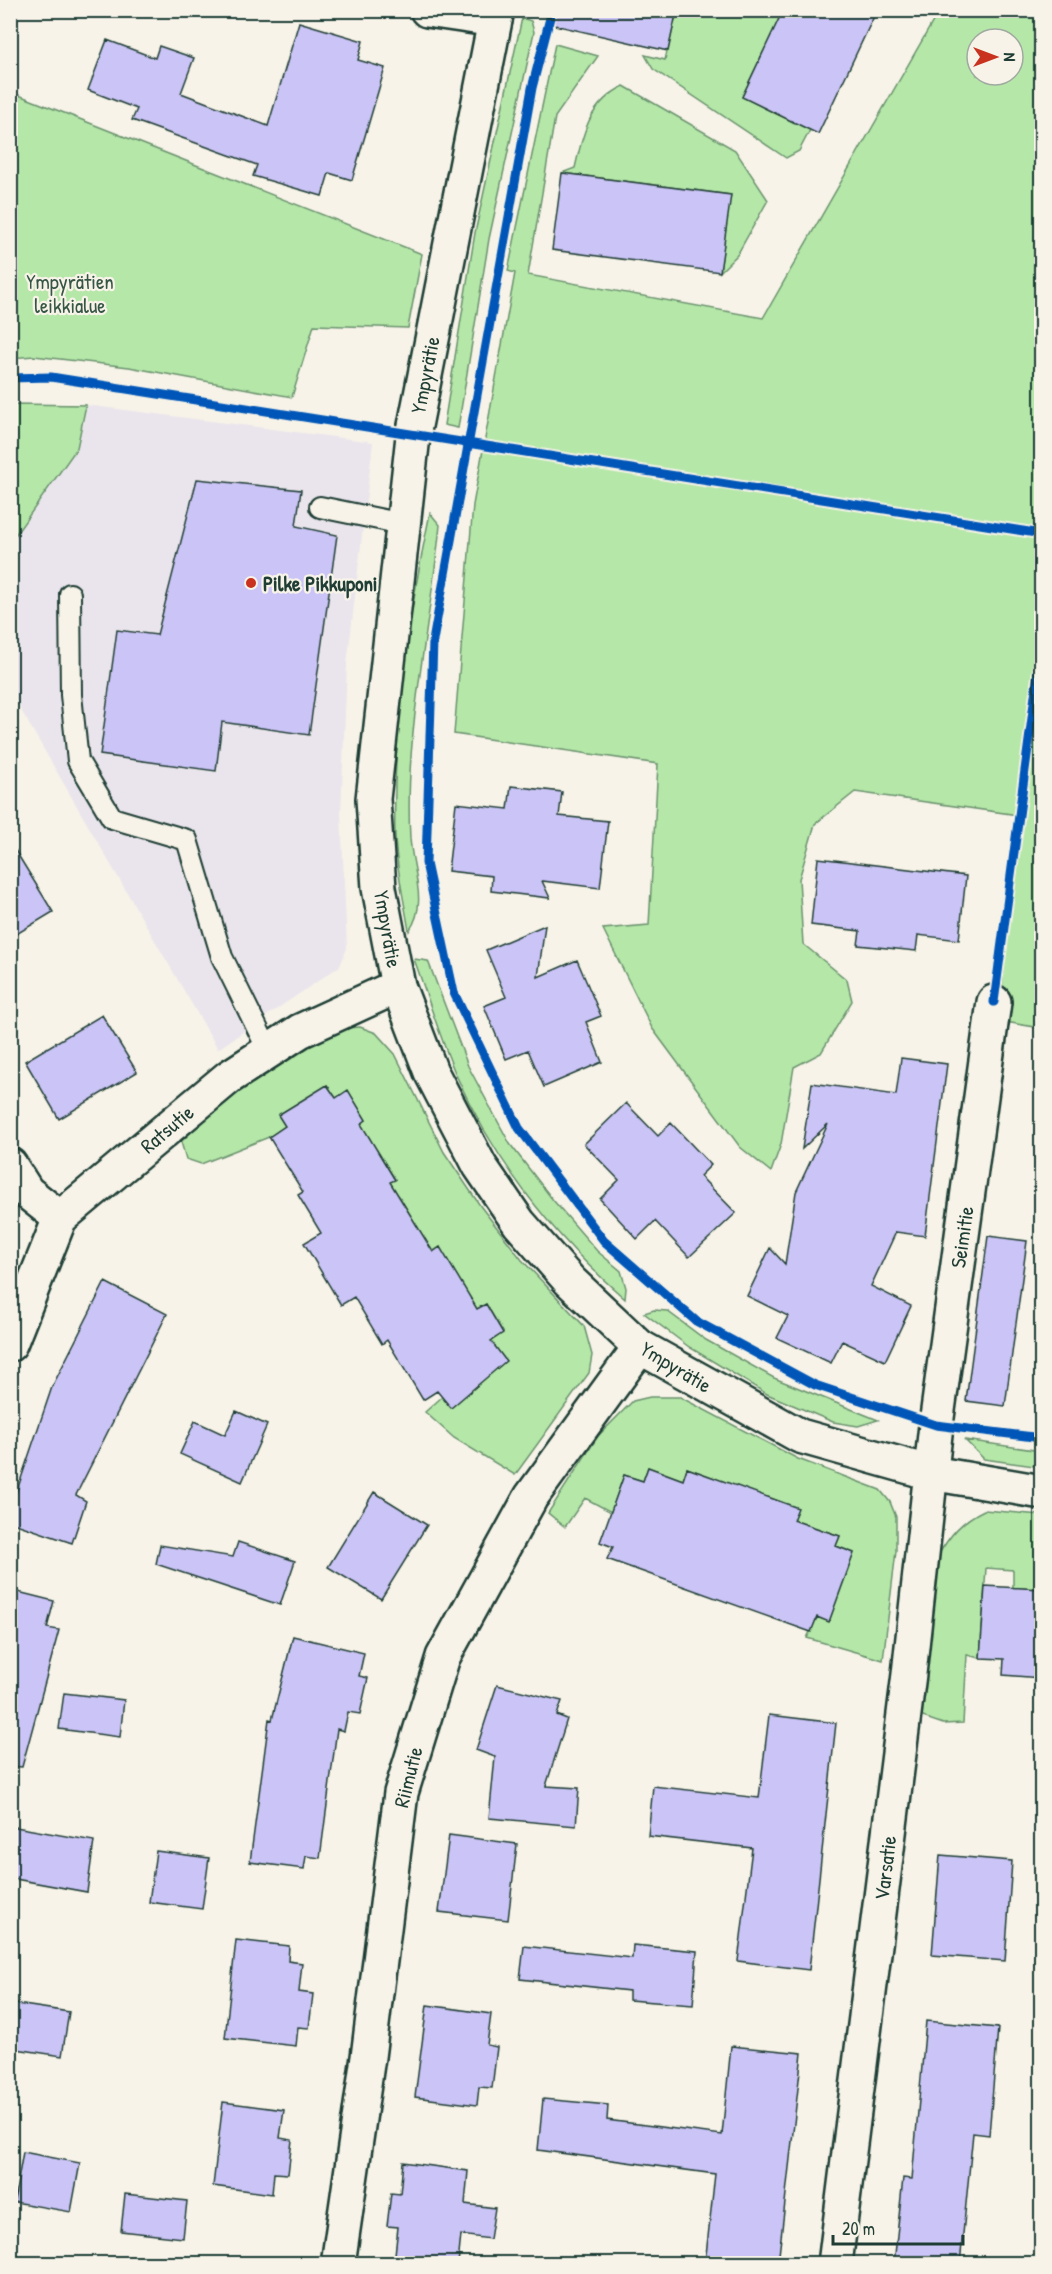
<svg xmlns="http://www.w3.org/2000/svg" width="1052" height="2274" viewBox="0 0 1052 2274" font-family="'Patrick Hand',sans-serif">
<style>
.built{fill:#eae5ec}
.green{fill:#b5e7a8;stroke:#6a926e;stroke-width:1.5;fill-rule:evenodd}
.building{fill:#cbc4f6;stroke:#1f3d34;stroke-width:1.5}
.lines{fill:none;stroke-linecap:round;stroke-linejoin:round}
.service-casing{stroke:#1f3d34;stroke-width:24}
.minor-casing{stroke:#1f3d34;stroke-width:38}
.tertiary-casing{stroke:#1f3d34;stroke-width:38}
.service{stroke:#f7f3e8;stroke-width:20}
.minor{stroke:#f7f3e8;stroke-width:33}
.tertiary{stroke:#f7f3e8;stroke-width:33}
.cycleway-casing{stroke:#f7f3e8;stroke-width:13}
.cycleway{stroke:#0057b8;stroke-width:9}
.poi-dot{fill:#c8321e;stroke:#f7f3e8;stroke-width:2}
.labels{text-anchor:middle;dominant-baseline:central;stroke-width:4.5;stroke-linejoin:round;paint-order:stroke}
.park-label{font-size:21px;fill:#365645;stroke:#f7f3e8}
.street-label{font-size:21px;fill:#1f3d34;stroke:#f7f3e8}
.poi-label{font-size:21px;font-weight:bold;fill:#1f3d34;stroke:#f7f3e8;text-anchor:start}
</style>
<rect width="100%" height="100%" fill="#f7f3e8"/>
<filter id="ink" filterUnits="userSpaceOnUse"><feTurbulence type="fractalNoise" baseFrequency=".0167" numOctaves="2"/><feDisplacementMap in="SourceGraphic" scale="12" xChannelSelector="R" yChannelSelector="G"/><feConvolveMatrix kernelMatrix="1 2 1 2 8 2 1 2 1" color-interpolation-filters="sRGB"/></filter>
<g filter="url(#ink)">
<!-- built -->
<path class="built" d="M86,405L373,442L347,665L341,814L347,948L340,966L218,1049L11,693L10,541L77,448Z"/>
<!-- green -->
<path class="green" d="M677,11H783L742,97L810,130L799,151L786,158L653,69L645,55L665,60Z
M939,11H1041V1028L999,1021L1018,815L855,792L815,824L799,879L803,944L847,980L852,1001L821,1053L794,1067L781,1144L771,1172L740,1147L652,1028L603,929L649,925L658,764L454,734L473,505L515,273L508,271L555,44L598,56L555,117L528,275L763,318ZM977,39H1013V75H977Z
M522,18L531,21L534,32L489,239L458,428L444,425L475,233Z
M624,86L735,150L768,200L737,255L720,272L730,195L562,173L575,168C583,133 589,103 624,86Z
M11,92L422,254L408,328L314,325L292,397L129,367L34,356L11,358Z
M11,404L86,405L77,448L11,541Z
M430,513L440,525C430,628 404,734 410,838C412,869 429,904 409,931C404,900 396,867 395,836C392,728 408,618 430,513Z
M414,959L428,961L468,1066L510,1144L553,1200L597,1251L621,1271L626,1288L625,1299C554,1237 495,1162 456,1075C440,1038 428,997 414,959Z
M360,1027L376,1033L395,1054L444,1152L481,1207L522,1260L584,1326L592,1355L589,1373L515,1475L454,1438L425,1412L442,1397L505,1361L491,1341L503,1332L486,1304L467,1315L440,1247L422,1258L427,1243L399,1196L379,1189L395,1179L377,1151L350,1130L366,1120L348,1091L336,1098L327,1085L278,1115L285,1126L269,1137L201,1164L186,1159L181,1142L199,1124L277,1062L331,1029Z
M654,1310L667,1311L706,1340L774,1378L878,1420L858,1426L833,1422L767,1394L689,1347L644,1313Z
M650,1397H680L798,1459L880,1490L890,1502L896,1517V1551L883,1660L807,1638L817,1617L829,1621L854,1553L836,1546L840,1536L793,1520L797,1508L768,1497L763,1510L712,1477L687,1468L683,1480L648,1467L643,1481L624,1475L611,1512L585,1498L565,1527L548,1513L598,1436L633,1401Z
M965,1440L1041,1451V1467L984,1459Z
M984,1510L1041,1515V1589L1013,1588V1570L986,1568L980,1658L967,1655L963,1723L943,1724L920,1716L937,1557C950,1535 961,1521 984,1510Z"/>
<!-- building -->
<path class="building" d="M555,10H677L668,51L554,25Z
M783,10H877L818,134L742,97Z
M299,22L363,41L358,60L385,68L352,180L329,173L322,196L253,176L257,165L132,120L137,109L88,90L107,40L155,58L159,46L194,58L181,93L268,126Z
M562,173L731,195L720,272L552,250Z
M197,479L301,490L296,526L337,535L309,735L222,722L216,771L100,755L117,630L157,635Z
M511,786L562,792L559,816L608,821L600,888L542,881L550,898L491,891L492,876L448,871L456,803L508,809Z
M10,842L53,912L10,938Z
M818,858L966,876L959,940L918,935L916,951L858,945L860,931L811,925Z
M545,925L538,977L577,960L601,1016L586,1022L602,1062L544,1087L528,1050L506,1059L484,1006L506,997L486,950Z
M102,1015L137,1072L59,1119L25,1061Z
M901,1058L947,1064L925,1236L896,1232L871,1286L911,1306L885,1361L842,1341L831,1363L777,1338L788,1316L747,1296L770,1248L785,1264L796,1192L828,1124L802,1149L812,1083L896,1095Z
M327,1085L336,1098L348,1090L366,1120L361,1124L395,1180L390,1182L433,1252L440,1247L477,1309L486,1304L503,1333L491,1341L506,1361L451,1408L437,1391L423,1400L387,1340L382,1344L354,1297L341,1305L304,1243L321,1233L298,1195L303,1192L269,1137L285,1126L278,1115Z
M626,1103L658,1136L671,1123L711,1165L700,1176L736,1213L689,1257L655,1221L637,1239L600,1199L619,1180L584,1144Z
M988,1236L1027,1241L1005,1406L966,1401Z
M105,1282L167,1314L76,1495L86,1501L72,1543L10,1522V1511L52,1387Z
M236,1411L267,1425L242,1482L180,1454L195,1421L225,1435Z
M648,1467L683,1480L687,1468L798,1508L793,1520L840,1536L836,1546L854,1553L829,1622L817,1617L811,1632L607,1559L613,1547L600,1542L624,1475L643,1481Z
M374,1492L427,1525L381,1599L328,1567Z
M238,1542L295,1561L280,1605L156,1564L160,1545L233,1557Z
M985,1586L1041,1589V1678L1003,1675L1004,1659L980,1658Z
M10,1590L54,1601L47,1628L59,1630L22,1767L10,1766Z
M293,1636L364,1653L359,1676L368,1678L360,1714L348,1712L344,1731L337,1729L320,1858L306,1856L304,1869L250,1862L269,1719L272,1720Z
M497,1685L562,1701L557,1715L567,1719L546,1786L579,1788L576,1826L489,1818L495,1757L476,1750Z
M64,1693L124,1700L120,1737L59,1729Z
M769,1715L836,1723L809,1970L738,1961L752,1848L648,1836L653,1786L759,1798Z
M10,1826L94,1841L87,1892L10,1878Z
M449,1835L517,1844L508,1920L439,1912Z
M156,1851L209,1858L202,1909L149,1902Z
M940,1855L1012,1861L1005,1961L932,1955Z
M236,1940L289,1946L288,1961L302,1963L299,1992L313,1994L309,2028L298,2027L296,2046L225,2038Z
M633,1945L697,1951L693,2005L629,2000V1991L520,1979L524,1946L632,1958Z
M10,2003L69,2012L62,2056L10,2048Z
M427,2005L491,2014L487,2045L497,2047L492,2088L479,2087L477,2105L415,2097Z
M926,2021L998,2028L989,2135L973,2133L960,2264H894L903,2178L912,2179Z
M731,2046L802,2053L778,2264H705L715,2174L538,2150L543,2099L608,2105L607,2120L722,2135Z
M223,2102L284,2110L280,2138L292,2140L288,2174L274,2173L272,2194L213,2186Z
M23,2152L80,2163L71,2212L14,2202Z
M403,2162L468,2171L465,2204L495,2208L490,2239L461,2235L458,2264H394L398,2227L387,2226L391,2193L400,2194Z
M125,2194L187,2201L183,2238L121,2231Z"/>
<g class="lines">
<defs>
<path id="service" d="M320,507L403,524
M70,594L71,695L78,761L112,818L187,840L222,957L269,1052"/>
<path id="minor" d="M427,10L495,20
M10,1165L27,1192L60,1218
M10,1344L60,1218L229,1077L300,1031L398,986
M338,2264L368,2057L401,1793L443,1657L531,1497L640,1347
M835,2264L909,1674L936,1425L994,1002"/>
<path id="tertiary" d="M497,10L413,436L373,799L379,888L398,986L431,1072L480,1166L519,1223L570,1281L640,1347L800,1436L931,1473L1042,1492"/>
</defs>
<!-- service casing -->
<use href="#service" class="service-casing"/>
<!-- minor casing -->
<use href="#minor" class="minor-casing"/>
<!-- tertiary casing -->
<use href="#tertiary" class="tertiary-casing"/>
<!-- service -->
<use href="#service" class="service"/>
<!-- minor -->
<use href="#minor" class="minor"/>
<!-- tertiary -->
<use href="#tertiary" class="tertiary"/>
<defs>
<path id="cycleway" d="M552,10L532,88L433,641L426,863L454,993L519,1128L604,1241L696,1321L815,1385L936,1425L1042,1438
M10,378L51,377L1042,534
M994,1002L1042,643"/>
</defs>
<!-- cycleway casing -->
<use href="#cycleway" class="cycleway-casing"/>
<!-- cycleway -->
<use href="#cycleway" class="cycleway"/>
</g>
</g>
<!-- markers -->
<circle class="poi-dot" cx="251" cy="583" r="6"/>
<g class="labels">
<!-- park labels -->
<g class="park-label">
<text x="70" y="281">Ympyrätien<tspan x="70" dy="24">leikkialue</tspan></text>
</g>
<!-- street labels -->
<g class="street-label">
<text transform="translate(425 375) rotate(-79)">Ympyrätie</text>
<text transform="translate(388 929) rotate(80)">Ympyrätie</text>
<text transform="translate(167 1129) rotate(-40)">Ratsutie</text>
<text transform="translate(962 1237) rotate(-82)">Seimitie</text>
<text transform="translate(676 1367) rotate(31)">Ympyrätie</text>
<text transform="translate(408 1777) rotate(-76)">Riimutie</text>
<text transform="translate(885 1868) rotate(-83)">Varsatie</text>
</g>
<!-- poi labels -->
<g class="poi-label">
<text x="263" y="583">Pilke Pikkuponi</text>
</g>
</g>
<!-- margin -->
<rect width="1052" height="2274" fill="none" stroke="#f7f3e8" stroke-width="36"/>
<rect x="18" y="18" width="1016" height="2238" fill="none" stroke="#1f3d34" stroke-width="2" filter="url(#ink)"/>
<!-- north arrow -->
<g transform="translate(995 57) rotate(90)"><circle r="28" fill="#f7f3e8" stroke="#a1aaa0" stroke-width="1.5"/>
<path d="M0-4.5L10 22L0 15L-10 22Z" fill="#c8321e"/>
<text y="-9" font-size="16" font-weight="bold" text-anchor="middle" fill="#1f3d34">N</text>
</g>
<!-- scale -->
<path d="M833 2235v9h130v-9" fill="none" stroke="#1f3d34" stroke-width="3"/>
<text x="842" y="2235" font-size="18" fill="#1f3d34" stroke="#f7f3e8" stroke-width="4.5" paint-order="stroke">20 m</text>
</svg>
